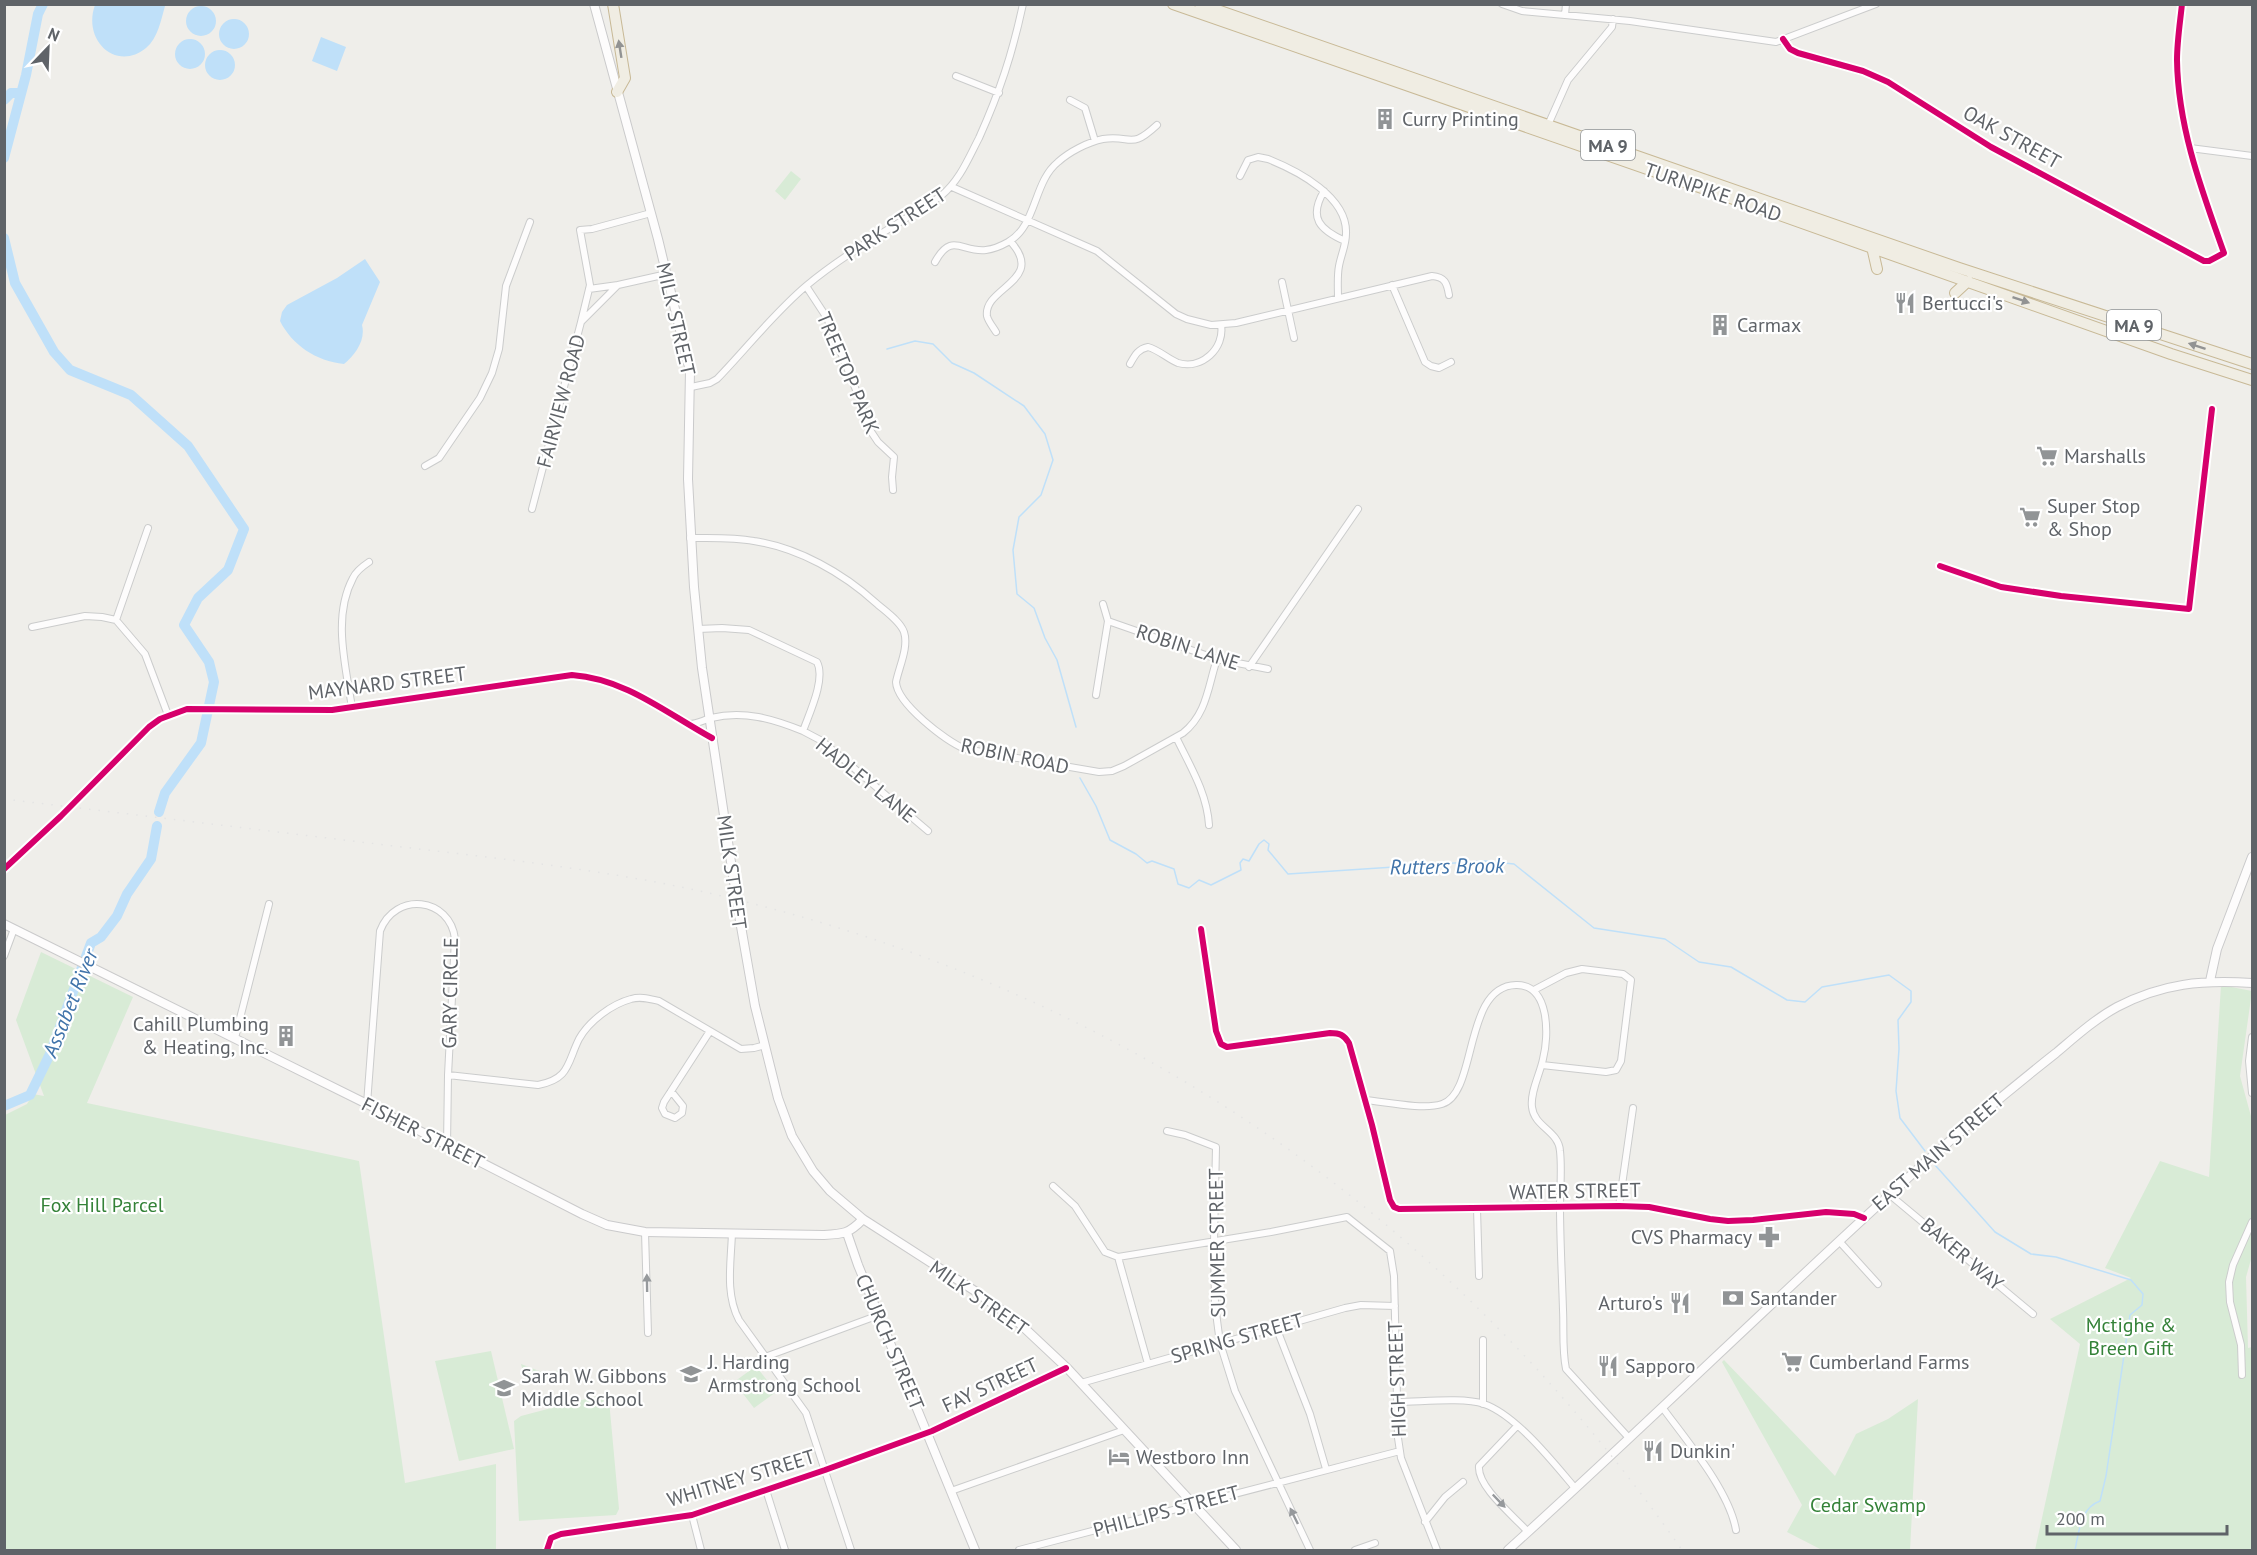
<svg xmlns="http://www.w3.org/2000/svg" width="2257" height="1555" viewBox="0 0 2257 1555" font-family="'PT Sans',sans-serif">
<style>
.green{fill:#d8ebd6}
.water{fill:#bfe0f9}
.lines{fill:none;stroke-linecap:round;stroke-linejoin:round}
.stream{stroke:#bfe0f9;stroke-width:1.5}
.river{stroke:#bfe0f9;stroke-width:10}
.street-casing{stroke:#cbcccc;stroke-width:8}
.secondary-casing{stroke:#cacacb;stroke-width:10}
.highway-casing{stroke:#c8b996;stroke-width:12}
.street{stroke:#fdfcfc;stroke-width:6}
.secondary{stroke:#fdfcfc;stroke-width:8}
.highway{stroke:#f0ede3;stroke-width:10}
.rail{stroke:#e4e4e4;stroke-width:1.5;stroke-dasharray:1.5 8;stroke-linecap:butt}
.secondary-bridge-casing{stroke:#cacacb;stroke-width:10;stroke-linecap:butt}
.secondary-bridge{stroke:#fdfcfc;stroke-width:8}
.cycleway-casing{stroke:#fff;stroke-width:10}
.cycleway{stroke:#d6006c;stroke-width:6}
.oneway{fill:#929393}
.oneway2{fill:#96999c}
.labels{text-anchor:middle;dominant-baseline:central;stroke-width:4.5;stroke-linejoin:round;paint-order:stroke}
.shield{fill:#fff;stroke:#8f9295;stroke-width:1.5}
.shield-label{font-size:18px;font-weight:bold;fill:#5f6368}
.poi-label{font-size:20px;fill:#5f6368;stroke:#fff;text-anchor:start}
.street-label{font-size:20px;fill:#5f6368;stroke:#fff}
.park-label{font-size:20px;fill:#348238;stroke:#fff}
.water-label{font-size:21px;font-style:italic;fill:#4174aa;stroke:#fff}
</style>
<rect width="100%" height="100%" fill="#efeeea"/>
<!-- green -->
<path class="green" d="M791,171L801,179L785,200L775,191Z
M41,952L133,997L87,1103L359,1161L405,1483L496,1464V1550H5V1115L27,1104L33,1094L44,1096L16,1020Z
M2221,985L2252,991L2240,1076L2252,1120V1256L2246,1277L2248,1348L2252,1347V1550H2035L2080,1344L2050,1319L2131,1278L2105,1268L2160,1161L2209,1177Z
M491,1351L514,1449L459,1461L435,1361Z
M1724,1360L1835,1476L1856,1434L1888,1419L1918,1399L1910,1550H1822L1787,1532L1802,1505L1722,1362Z
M521,1364L547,1374L560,1370L562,1375L526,1382Z
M756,1366L776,1392L754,1408L734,1382Z
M597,1396L609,1400L619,1509L616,1515L519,1521L514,1421L521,1416Z"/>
<!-- water -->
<path class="water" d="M95,5L164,4L165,6C161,20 158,38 146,48C117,72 82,41 95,5Z
M186 21a15 15 0 1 1 30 0a15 15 0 1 1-30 0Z
M219 34a15 15 0 1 1 30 0a15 15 0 1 1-30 0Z
M321,37L346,47L337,71L312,61Z
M175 54a15 15 0 1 1 30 0a15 15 0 1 1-30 0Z
M205 65a15 15 0 1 1 30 0a15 15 0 1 1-30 0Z
M365,259L380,282L362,325C366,340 355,355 344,364C316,361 292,345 280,321L282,312L287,305L337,278Z"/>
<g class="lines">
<!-- stream -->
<path class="stream" d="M887,349L915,341L933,344L952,363L974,373L1024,406L1045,434L1053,460L1041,495L1019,517L1013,550L1017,594L1034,608L1045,638L1057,660L1076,727
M1080,778L1096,806L1110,840L1136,854L1147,863L1152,861L1174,869L1178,884L1189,888L1199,880L1211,885L1241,870L1240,863L1243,859L1249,861L1259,844L1264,840L1269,844L1268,850L1288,874L1485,861L1514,864L1594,928L1665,939L1699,962L1731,967L1787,1000L1805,1002L1822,987L1889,975L1911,991V1002L1898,1020L1899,1049L1896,1091L1900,1118L1925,1151
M1935,1165L1995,1232L2031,1254L2056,1257L2131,1280L2143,1294L2142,1305L2130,1315L2106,1476L2100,1501C2080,1508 2079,1532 2075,1550"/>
<!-- river -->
<path class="river" d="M4,100L11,93H21
M4,158L26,75L38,14L43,4
M4,238L15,283L54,352L70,370L131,395L188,446L244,529L228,570L198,598L184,625L209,662L214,682L201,743L165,793L159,812
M4,1106L30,1095L50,1054L91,943L101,937L117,916L127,894L151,859L157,826"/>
<defs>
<path id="street" d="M1502,4L1522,11L1630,21L1776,42L1876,4
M1565,15L1566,4
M1783,39L1790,49L1798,53L1863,71L1888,82L1991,147L2204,261H2209L2224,253C2202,191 2178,128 2177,60C2177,42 2180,23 2182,4
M956,76L999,93
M1070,100L1085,108L1095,141
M1548,125L1568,80L1612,27L1613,19
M2190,148L2252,156
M1240,176L1248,160L1258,157L1268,159C1298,171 1348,197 1346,234C1346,245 1341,255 1339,266C1337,276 1338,288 1338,298
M952,187L1097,251L1176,314L1187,319L1211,325L1236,323L1432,276C1445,277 1447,283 1449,295
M1324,191C1308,218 1320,230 1345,241
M935,262C952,231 962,253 986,250C994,249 1001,246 1008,242C1037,226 1033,182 1058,162C1069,152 1088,142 1103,139C1133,135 1130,150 1157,125
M1282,282L1294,338
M1392,285L1425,362L1431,366L1439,368L1451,362
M806,286L827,318L860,400L868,427L878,442L894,457L892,477L893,490
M589,289L618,285
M581,322L590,285L580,230L592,229L651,213
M996,332C993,327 988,321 987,316C983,287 1047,281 1010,241
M1130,364C1135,355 1138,349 1148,347C1159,350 1168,359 1178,363C1202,370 1225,348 1221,325
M691,387L710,383L717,379C747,348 773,314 806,286C848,251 896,226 941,196C960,180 968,159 979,138C1000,91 1012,55 1023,4
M425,466L439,458L480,398L492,373L499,349L506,286L530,222
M532,509L581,322L618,285L667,274
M690,538C711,538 733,537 754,541C799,548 843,573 876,603C885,611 900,621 904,632C909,647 899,667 896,682C897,704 946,741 965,749L1099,772L1112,771L1124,766L1183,733C1207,714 1208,686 1217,659
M116,620L148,528
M1108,621L1217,659L1268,669
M32,627L85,616L102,617L116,620L145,654L168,715
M1249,667L1358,509
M1096,695L1108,621L1103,604
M352,708C346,667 332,617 353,578C356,571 363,566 369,562
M689,724C698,724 703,720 711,718C744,710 773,719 803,731C809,714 826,679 817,662L749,630L722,628L698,629
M803,731L822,741L928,831
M1176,737C1190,766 1207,793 1209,825
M4,869L61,816L149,727L160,719L187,709L332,710L572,675C626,679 666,713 712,738
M1201,929L1216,1031L1221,1044L1227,1047L1330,1033C1340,1033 1344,1035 1349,1043L1372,1125L1390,1200L1394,1207L1399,1209L1619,1206L1649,1207L1710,1219L1728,1221L1753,1220L1826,1212L1854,1214L1864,1218
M4,956L14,929
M1534,990L1566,973L1582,969L1623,974L1631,980L1621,1061L1616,1070L1606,1072L1542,1065
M2252,1037L2249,1061L2252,1093
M235,1038L269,904
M448,1075L538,1085C570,1079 567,1063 579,1039C589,1021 612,1004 631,999C641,996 650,999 659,1001L741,1049L754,1048L765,1045
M671,1091L683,1106L682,1113L675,1118L665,1114L662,1108L664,1102L710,1031
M1365,1100C1386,1102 1423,1110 1442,1104C1478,1093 1463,986 1516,985C1550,984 1549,1036 1543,1059C1540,1074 1530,1092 1532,1107C1534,1127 1559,1131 1560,1151C1562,1169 1560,1188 1560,1206C1560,1240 1562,1275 1563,1310C1564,1329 1562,1350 1566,1369L1629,1438
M367,1104L380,931C395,891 450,897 455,939L448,1075L447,1145
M1167,1131L1185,1135L1216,1147L1214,1241L1215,1305L1220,1343L1235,1391L1310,1550
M1053,1186L1075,1206L1105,1252L1118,1257
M1890,1195L2033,1314
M1619,1206L1633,1108
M1477,1209L1479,1276
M645,1232L648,1333
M732,1233C731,1262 725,1294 739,1320L806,1413L851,1550
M1839,1241L1878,1284
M1118,1257L1271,1232L1347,1217L1390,1251L1394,1276L1398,1438L1401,1458L1437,1550
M1118,1257L1148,1364
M1276,1327L1310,1414L1326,1469
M1483,1340V1404
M765,1357L879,1315
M2242,1375L2241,1345L2230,1302L2229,1282L2233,1265L2252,1222
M1081,1383L1345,1308L1361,1305L1395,1306
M1397,1402C1421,1402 1463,1397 1484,1404C1516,1415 1553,1462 1575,1488
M1662,1407C1686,1440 1729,1490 1736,1530
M1517,1426L1479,1466C1477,1487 1514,1516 1528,1532
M766,1490L785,1550
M951,1491L1124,1430
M692,1515L701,1550
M1425,1522L1445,1497L1463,1482
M547,1550L551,1538L561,1534L692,1515L825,1470L932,1431L1066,1368
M1019,1550L1400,1451
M1355,1550L1375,1543"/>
<path id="secondary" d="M594,4L658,239L690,371L688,479L694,587L702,668L734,882
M739,915L755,1006L778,1098L792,1136L813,1171L830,1191L863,1219L975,1291L1019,1323L1068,1369L1236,1550
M4,924L367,1104L582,1214L607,1225L645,1232L823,1235C843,1234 849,1234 863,1219
M2210,981L2217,949L2252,857
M847,1233L858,1265L975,1550
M1508,1550C1647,1425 1780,1293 1920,1167C1964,1128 2009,1090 2056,1053C2075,1037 2095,1019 2117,1007C2163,983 2202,980 2252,983"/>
<path id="highway" d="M613,4L625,78L617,92
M1173,4L1771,212L2171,354L2252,380
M1200,4L1959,268L2252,364
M1872,247L1877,269
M1955,293L1968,281"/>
</defs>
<!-- street casing -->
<use href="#street" class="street-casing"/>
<!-- secondary casing -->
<use href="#secondary" class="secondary-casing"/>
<!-- highway casing -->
<use href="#highway" class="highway-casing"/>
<!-- street -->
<use href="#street" class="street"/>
<!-- secondary -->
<use href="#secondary" class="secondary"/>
<!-- highway -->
<use href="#highway" class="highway"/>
<!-- rail -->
<path class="rail" d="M4,799C129,814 253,829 377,844C485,857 594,868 700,891C1111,983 1441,1206 1682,1550"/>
<defs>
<path id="secondary-bridge" d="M734,882L739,915"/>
</defs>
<!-- secondary-bridge casing -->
<use href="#secondary-bridge" class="secondary-bridge-casing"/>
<!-- secondary-bridge -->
<use href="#secondary-bridge" class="secondary-bridge"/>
<defs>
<path id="cycleway" d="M1783,39L1790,49L1798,53L1863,71L1888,82L1991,147L2204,261H2209L2224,253C2202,191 2178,128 2177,60C2177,42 2180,23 2182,4
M1940,566L2001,587L2061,596L2189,609L2212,409
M4,869L61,816L149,727L160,719L187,709L332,710L572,675C626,679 666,713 712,738
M1201,929L1216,1031L1221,1044L1227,1047L1330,1033C1340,1033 1344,1035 1349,1043L1372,1125L1390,1200L1394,1207L1399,1209L1619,1206L1649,1207L1710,1219L1728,1221L1753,1220L1826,1212L1854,1214L1864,1218
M547,1550L551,1538L561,1534L692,1515L825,1470L932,1431L1066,1368"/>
</defs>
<!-- cycleway casing -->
<use href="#cycleway" class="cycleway-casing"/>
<!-- cycleway -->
<use href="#cycleway" class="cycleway"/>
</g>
<!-- one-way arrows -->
<defs><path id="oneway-solid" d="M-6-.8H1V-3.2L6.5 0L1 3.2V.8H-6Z" transform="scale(1.5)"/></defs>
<g class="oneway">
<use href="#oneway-solid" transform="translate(620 49) rotate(-99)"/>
<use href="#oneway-solid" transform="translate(2021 300) rotate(19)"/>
<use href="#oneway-solid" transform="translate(2197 346) rotate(-162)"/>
</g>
<g class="oneway2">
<use href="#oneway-solid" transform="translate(647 1283) rotate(-91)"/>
<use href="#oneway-solid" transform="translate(1499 1501) rotate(46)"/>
<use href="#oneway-solid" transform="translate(1294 1516) rotate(-116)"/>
</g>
<!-- icons -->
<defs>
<symbol id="building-bare" viewBox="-9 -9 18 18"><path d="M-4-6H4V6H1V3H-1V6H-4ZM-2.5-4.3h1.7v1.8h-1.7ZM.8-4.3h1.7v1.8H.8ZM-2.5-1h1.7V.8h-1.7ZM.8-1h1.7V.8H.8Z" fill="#919496" stroke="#fff" stroke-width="2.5" paint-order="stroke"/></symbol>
<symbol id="restaurant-bare" viewBox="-9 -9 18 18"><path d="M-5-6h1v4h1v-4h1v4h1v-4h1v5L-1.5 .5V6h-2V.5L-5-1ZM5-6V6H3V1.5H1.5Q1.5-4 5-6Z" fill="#919496" stroke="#fff" stroke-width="2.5" paint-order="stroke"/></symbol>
<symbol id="supermarket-bare" viewBox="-9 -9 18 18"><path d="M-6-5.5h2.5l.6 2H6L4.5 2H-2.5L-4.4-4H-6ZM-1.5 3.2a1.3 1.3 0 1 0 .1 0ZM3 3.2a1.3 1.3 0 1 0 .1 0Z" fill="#919496" stroke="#fff" stroke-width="2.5" paint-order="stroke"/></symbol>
<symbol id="pharmacy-bare" viewBox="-9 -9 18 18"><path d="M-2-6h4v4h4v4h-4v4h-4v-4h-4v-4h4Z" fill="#919496" stroke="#fff" stroke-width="2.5" paint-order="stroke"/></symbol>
<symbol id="bank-bare" viewBox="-9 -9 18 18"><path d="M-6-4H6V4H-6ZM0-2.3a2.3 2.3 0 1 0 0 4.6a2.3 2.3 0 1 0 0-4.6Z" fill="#919496" stroke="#fff" stroke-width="2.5" paint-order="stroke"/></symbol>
<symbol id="school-bare" viewBox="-9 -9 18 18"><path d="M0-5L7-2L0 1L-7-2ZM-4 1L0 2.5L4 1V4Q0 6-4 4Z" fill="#919496" stroke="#fff" stroke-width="2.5" paint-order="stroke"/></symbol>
<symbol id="hotel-bare" viewBox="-9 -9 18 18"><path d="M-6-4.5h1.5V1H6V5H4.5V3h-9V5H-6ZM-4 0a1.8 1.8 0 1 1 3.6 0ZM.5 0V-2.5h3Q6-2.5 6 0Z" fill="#919496" stroke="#fff" stroke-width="2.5" paint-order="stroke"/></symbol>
</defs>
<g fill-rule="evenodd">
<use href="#building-bare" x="1370" y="104" width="30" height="30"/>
<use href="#restaurant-bare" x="1890" y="288" width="30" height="30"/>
<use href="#building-bare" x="1705" y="310" width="30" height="30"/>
<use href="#supermarket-bare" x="2032" y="441" width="30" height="30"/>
<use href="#supermarket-bare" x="2015" y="502" width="30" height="30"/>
<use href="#building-bare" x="271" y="1021" width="30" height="30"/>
<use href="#pharmacy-bare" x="1754" y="1222" width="30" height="30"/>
<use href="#bank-bare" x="1718" y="1283" width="30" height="30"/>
<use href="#restaurant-bare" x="1665" y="1288" width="30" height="30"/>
<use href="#supermarket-bare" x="1777" y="1347" width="30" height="30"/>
<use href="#restaurant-bare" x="1593" y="1351" width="30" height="30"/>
<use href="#school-bare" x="676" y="1359" width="30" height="30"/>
<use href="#school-bare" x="489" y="1373" width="30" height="30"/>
<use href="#restaurant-bare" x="1638" y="1436" width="30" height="30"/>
<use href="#hotel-bare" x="1104" y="1442" width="30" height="30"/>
</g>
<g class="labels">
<!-- shield labels -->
<g class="shield">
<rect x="1581" y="130" width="54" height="30" rx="4.5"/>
<rect x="2107" y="310" width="54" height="30" rx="4.5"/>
</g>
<g class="shield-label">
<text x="1608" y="145">MA 9</text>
<text x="2134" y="325">MA 9</text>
</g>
<!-- poi labels -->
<g class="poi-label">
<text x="1402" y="119">Curry Printing</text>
<text x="1922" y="303">Bertucci's</text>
<text x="1737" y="325">Carmax</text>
<text x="2064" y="456">Marshalls</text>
<text x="2047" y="506">Super Stop<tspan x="2047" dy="23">&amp; Shop</tspan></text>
<text x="269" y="1024" text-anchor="end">Cahill Plumbing<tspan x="269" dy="23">&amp; Heating, Inc.</tspan></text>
<text x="1752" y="1237" text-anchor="end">CVS Pharmacy</text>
<text x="1750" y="1298">Santander</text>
<text x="1663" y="1303" text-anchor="end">Arturo's</text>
<text x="708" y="1362">J. Harding<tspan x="708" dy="23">Armstrong School</tspan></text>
<text x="1809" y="1362">Cumberland Farms</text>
<text x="1625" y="1366">Sapporo</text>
<text x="521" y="1376">Sarah W. Gibbons<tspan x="521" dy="23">Middle School</tspan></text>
<text x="1670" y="1451">Dunkin'</text>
<text x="1136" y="1457">Westboro Inn</text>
</g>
<!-- street labels -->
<g class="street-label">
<text transform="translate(2012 137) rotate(29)">OAK STREET</text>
<text transform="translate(1713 192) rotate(19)">TURNPIKE ROAD</text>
<text transform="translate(895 224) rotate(-33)">PARK STREET</text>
<text transform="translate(676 319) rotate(77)">MILK STREET</text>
<text transform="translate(848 373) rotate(67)">TREETOP PARK</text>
<text transform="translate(561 401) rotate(-75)">FAIRVIEW ROAD</text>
<text transform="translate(1188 647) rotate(18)">ROBIN LANE</text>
<text transform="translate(387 683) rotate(-7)">MAYNARD STREET</text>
<text transform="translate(1015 756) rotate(12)">ROBIN ROAD</text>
<text transform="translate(866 780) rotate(39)">HADLEY LANE</text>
<text transform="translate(732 872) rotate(82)">MILK STREET</text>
<text transform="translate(450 993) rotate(-89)">GARY CIRCLE</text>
<text transform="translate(423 1133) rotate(27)">FISHER STREET</text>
<text transform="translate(1938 1152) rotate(-41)">EAST MAIN STREET</text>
<text transform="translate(1575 1191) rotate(-1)">WATER STREET</text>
<text transform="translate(1217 1243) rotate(-91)">SUMMER STREET</text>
<text transform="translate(1962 1254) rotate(40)">BAKER WAY</text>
<text transform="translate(979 1298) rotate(35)">MILK STREET</text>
<text transform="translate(1237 1338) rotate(-16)">SPRING STREET</text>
<text transform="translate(890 1342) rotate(67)">CHURCH STREET</text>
<text transform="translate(1397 1379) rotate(-92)">HIGH STREET</text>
<text transform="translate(990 1385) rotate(-25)">FAY STREET</text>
<text transform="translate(741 1478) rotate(-17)">WHITNEY STREET</text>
<text transform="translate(1166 1511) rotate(-15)">PHILLIPS STREET</text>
</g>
<!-- park labels -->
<g class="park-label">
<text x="102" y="1205">Fox Hill Parcel</text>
<text x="2131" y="1325">Mctighe &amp;<tspan x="2131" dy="23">Breen Gift</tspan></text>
<text x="1868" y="1505">Cedar Swamp</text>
</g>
<!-- water labels -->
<g class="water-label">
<text transform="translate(1447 866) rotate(-1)">Rutters Brook</text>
<text transform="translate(70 1003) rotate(-68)">Assabet River</text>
</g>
</g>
<!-- border -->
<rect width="2257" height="1555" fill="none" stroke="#5f6368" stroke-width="12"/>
<!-- north arrow -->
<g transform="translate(48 48) rotate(23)" stroke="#ffffff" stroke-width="4.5" paint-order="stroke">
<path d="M0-4.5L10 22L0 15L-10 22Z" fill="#5f6368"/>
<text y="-9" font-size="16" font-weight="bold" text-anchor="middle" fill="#5f6368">N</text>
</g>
<!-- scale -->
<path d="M2047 1525v9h180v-9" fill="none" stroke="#5f6368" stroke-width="3"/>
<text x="2056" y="1525" font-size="18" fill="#5f6368" stroke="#ffffff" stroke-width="4.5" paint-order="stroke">200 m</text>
</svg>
